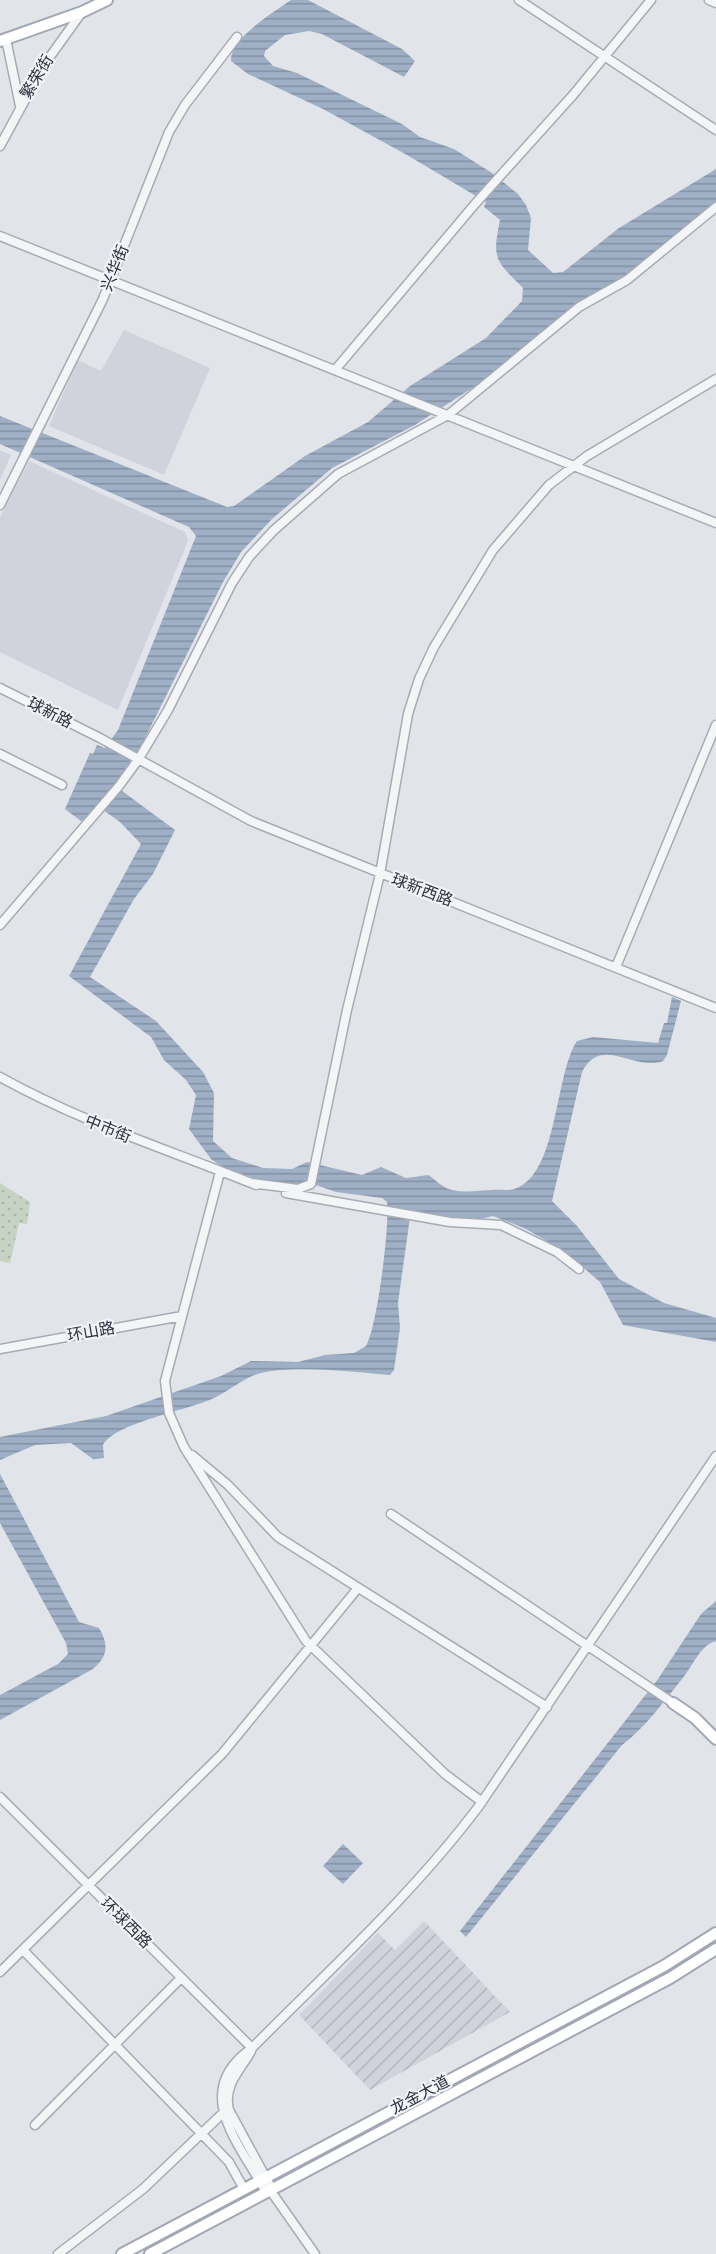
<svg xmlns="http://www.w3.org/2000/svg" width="716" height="2254" viewBox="0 0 716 2254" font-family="'Nunito Sans','Noto Sans SC',sans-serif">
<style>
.built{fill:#d0d3db}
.industrial{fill:url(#industrial-furrows)}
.grass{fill:url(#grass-dots)}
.water{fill:url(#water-rules)}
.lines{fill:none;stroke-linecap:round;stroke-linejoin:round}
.minor-casing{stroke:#a7abb3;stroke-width:11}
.major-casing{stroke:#a1a8b4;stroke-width:14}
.minor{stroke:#f4f5f7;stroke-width:8}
.major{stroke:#fff;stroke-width:10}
.labels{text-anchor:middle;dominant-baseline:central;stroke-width:4.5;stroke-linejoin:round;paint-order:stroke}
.street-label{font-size:16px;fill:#2b3140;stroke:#f1f3f6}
</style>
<defs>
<pattern id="industrial-furrows" width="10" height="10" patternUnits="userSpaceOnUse" patternTransform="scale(1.5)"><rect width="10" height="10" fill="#d0d3db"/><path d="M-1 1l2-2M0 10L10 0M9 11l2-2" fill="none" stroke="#b3b6bd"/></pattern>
<pattern id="grass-dots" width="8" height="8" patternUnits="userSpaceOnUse" patternTransform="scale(1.5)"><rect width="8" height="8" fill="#c6d2c3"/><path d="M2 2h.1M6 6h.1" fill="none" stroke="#aab5a9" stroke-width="1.8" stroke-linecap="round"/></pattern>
<pattern id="water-rules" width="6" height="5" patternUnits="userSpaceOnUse" patternTransform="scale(1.5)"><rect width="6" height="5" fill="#9fb0c6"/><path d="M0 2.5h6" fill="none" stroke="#8290a2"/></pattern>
</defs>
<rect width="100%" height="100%" fill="#e1e4e9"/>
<!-- built -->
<path class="built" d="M124,330L210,368L164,475L49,426L78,360L101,371Z
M0,450L11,455L0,480Z
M29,461L185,532L188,541L118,710L0,652V517Z"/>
<!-- industrial -->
<path class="industrial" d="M424,1921L510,2012L370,2090L299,2015L378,1933L395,1950Z"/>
<!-- grass -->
<path class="grass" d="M0,1183L30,1202L27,1224L19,1223L10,1263L0,1261Z"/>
<!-- water -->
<path class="water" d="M291,0H308L402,49L415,61L404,77L322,34L309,31L285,35L265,51L264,56L273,66L297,73L402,124L420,137L454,149L492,173L518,194L526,205L531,218L528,250L553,273L563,272L619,228L716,169V203L638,267L486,379L415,425L332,468L272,519L241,552L223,582L141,746L114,785L175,830L153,874L134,899L90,977L156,1021L203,1072L214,1093L213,1141L232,1158L263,1168L292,1169L307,1162L362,1175L381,1167L406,1178L428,1175C434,1178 437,1183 443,1186C456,1195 477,1190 492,1190C502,1189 510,1192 519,1187C558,1168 555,1074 577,1041L593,1037L658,1043L664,1023H667L672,997L681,1001L667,1055L663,1061C634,1072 601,1034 582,1072L552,1201L577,1226L619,1279L664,1303L716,1318V1342L623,1325L600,1282L563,1250L524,1228L493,1216L475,1220L440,1217L411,1210L398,1303L400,1328L394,1370L390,1375C354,1372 295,1365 261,1373C244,1377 228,1392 212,1399C188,1410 115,1423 103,1445L104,1458L93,1459L71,1443L35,1445L0,1460V1437L106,1416L221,1376L251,1361L298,1362L325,1355L354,1353L366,1346C377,1328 390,1225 387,1202L382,1198L336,1192L307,1182L293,1186L260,1180L222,1167L211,1159L189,1129L196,1095L186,1080L164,1060L151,1037L69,976L141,844L120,822L99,807L81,821L65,809L90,753L93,754L97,745L105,748L118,730L196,536L189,527L0,444V416L227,507L234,506L305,456L368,422L410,386L486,338L522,301L523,288C495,260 492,259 500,220L484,207L486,202L407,155L323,109L248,74L231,61C229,39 275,11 291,0Z
M0,1474L79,1622L99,1628C109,1645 108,1656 93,1669L0,1720V1695L58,1664L68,1654L66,1643L0,1523Z
M716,1601V1641C700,1645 693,1666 682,1679C664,1701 645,1728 622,1745L466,1937L460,1931L658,1679L701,1614Z
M343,1844L363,1863L343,1884L323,1866Z"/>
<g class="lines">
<defs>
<path id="minor" d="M519,0L716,130
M709,0L716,3
M6,39L20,106
M0,146L44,65L82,12
M0,236L716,523
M335,370L475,204L573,95L651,0
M0,505L103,299L169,132L185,105L237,37
M0,688L100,738L251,821L716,1008
M0,754L62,785
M0,925L119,786L138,760L168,710L232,583L249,557L273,531L338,474L448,415L579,307L627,280L716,207
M616,967L716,725
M0,1077C85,1124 167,1149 256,1185
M220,1172L165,1381L169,1413L184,1447L306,1641L445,1774L482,1802
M251,1183L298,1189L311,1184L347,1010L380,874L408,714L419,679L434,647L493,550L549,485L587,456L716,379
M286,1193L450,1222L501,1225L557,1252L579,1269
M0,1349L182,1316
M192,1455L228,1485L278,1537L547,1707
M391,1514L673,1703
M0,1797L252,2048
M23,1950L229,2162L244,2189
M0,1972L222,1754L358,1588
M251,2051C240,2071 223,2085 229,2110L272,2189
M35,2125L181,1978
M270,2190L315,2254
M266,2192C239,2143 190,2091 252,2048C330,1969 412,1895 479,1806L716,1456
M58,2254L143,2189L223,2113"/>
<path id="major" d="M0,41L82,12L107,0
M673,1703L695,1718L716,1739
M122,2254L664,1966L716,1933
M150,2254L670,1978L716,1949"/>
</defs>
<!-- minor casing -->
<use href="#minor" class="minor-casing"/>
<!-- major casing -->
<use href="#major" class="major-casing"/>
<!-- minor -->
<use href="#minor" class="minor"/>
<!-- major -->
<use href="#major" class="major"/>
</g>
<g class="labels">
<!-- street labels -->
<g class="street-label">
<text transform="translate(37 77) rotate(-59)">繁荣街</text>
<text transform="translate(115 268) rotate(-68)">兴华街</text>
<text transform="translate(50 713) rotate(27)">球新路</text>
<text transform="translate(422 890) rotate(21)">球新西路</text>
<text transform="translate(108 1129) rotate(22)">中市街</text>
<text transform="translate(91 1332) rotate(-10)">环山路</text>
<text transform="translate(126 1923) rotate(45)">环球西路</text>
<text transform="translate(420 2095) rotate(-28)">龙金大道</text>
</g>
</g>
</svg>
